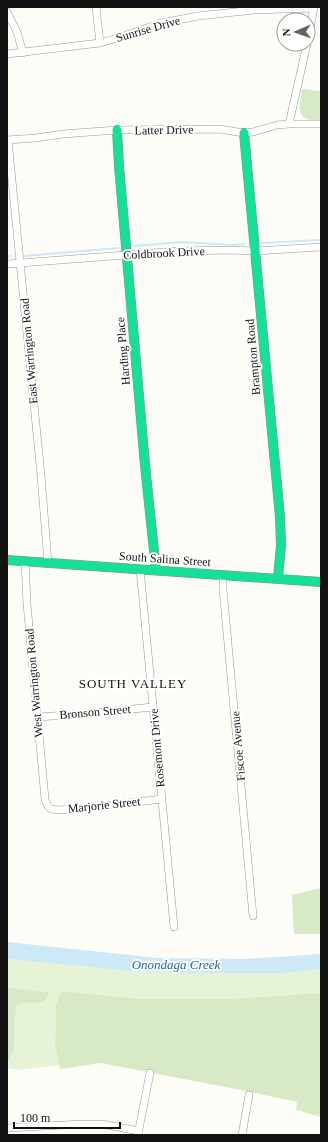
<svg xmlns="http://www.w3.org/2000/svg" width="328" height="1142" viewBox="0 0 328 1142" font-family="'Times New Roman',serif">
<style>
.green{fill:#e7f3d7}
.forest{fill:#d8eac5}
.water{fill:#cde8f7}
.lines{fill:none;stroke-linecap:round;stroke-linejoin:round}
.stream{stroke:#cde8f7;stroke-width:2}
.street-casing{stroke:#979795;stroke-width:8}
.fast-casing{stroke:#8e8d8b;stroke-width:10}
.street{stroke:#fffffe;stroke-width:7}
.fast{stroke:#16e098;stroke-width:9}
.labels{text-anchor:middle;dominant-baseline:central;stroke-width:4;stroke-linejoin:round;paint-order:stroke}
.street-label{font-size:12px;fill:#111;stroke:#fff}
.neighbourhood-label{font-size:13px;letter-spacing:1px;fill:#111;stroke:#fff}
.water-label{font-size:13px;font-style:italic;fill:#1768a6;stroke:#fff}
</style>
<rect width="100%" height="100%" fill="#fdfcf7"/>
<!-- green -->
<path class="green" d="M7,959L129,971L193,973H285L321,969V993L228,999H142L61,991L56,1006L55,1045L59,1065L19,1070L7,1068V1064L14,1051L15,1014L17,1006C21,1005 24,1003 27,1003C37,1002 43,1006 49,995L48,992L7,987Z"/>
<!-- forest -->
<path class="forest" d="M302,89L321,91V122C295,119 299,111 302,89Z
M321,888V934H294L292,895Z
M7,987L48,992L49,995C42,1006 37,1002 27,1003C24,1003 20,1005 17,1006L15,1014L14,1051L7,1064Z
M61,991L142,999H228L321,993V1117L296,1110L297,1102L246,1091L101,1063L60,1069L57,1054L55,1045L56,1006Z"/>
<!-- water -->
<path class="water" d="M7,942L158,958L246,959L321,954V969L285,973H193L129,971L7,959Z"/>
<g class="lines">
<!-- stream -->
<path class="stream" d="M262,243L321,240
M134,246L182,242L232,245L244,244
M25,256L118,248
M7,257L11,256"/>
<defs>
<path id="street" d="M96,7L100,43
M7,12L17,32L23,53
M308,39L314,7
M7,54L100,43L118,38L161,23L198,16L254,10L314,8
M289,124L307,44
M7,140L36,138L63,134L117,130L219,129L244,133L253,132L277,125L289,124H321
M8,140L41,475L48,563
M7,264L178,251L231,250L255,251L321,247
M25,561L27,604L45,799L47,805L51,809L60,810L86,808L162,799
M140,569L174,927
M223,576V589L253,916
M38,717L83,714L153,707
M7,1128L83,1124H102L139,1131
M138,1134L150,1073
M242,1135L249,1095"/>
<path id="fast" d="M117,130L119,166L145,465L156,570
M244,133L280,517L281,545L278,578
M7,560L321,582"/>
</defs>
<!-- street casing -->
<use href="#street" class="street-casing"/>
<!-- fast casing -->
<use href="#fast" class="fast-casing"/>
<!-- street -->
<use href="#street" class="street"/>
<!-- fast -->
<use href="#fast" class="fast"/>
</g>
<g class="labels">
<!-- street labels -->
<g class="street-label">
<text transform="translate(148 29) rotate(-16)">Sunrise Drive</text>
<text transform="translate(164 130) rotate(-1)">Latter Drive</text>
<text transform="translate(164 253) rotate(-3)">Coldbrook Drive</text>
<text transform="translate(29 351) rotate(-95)">East Warrington Road</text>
<text transform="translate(123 351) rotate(-95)">Harding Place</text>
<text transform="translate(253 357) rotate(-95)">Brampton Road</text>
<text transform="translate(165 559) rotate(4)">South Salina Street</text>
<text transform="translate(34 683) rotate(-95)">West Warrington Road</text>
<text transform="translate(95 712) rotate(-5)">Bronson Street</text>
<text transform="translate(238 746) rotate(-95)">Fiscoe Avenue</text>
<text transform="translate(157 748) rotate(-95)">Rosemont Drive</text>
<text transform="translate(104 805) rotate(-6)">Marjorie Street</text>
</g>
<!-- neighbourhood labels -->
<g class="neighbourhood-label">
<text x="133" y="683">SOUTH VALLEY</text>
</g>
<!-- water labels -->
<g class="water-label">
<text x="176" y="964">Onondaga Creek</text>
</g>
</g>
<!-- border -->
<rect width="328" height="1142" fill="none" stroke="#111111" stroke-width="16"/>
<!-- north arrow -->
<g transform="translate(296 32) rotate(268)"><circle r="19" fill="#ffffff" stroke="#a0a0a0"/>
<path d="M0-3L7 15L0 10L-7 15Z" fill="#646362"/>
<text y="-6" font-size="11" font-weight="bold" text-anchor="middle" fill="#111111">N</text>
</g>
<!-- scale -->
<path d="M14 1122v6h106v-6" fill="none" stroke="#111111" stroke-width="2"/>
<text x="20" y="1122" font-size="12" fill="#111111" stroke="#ffffff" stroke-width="3" paint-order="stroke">100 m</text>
</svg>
